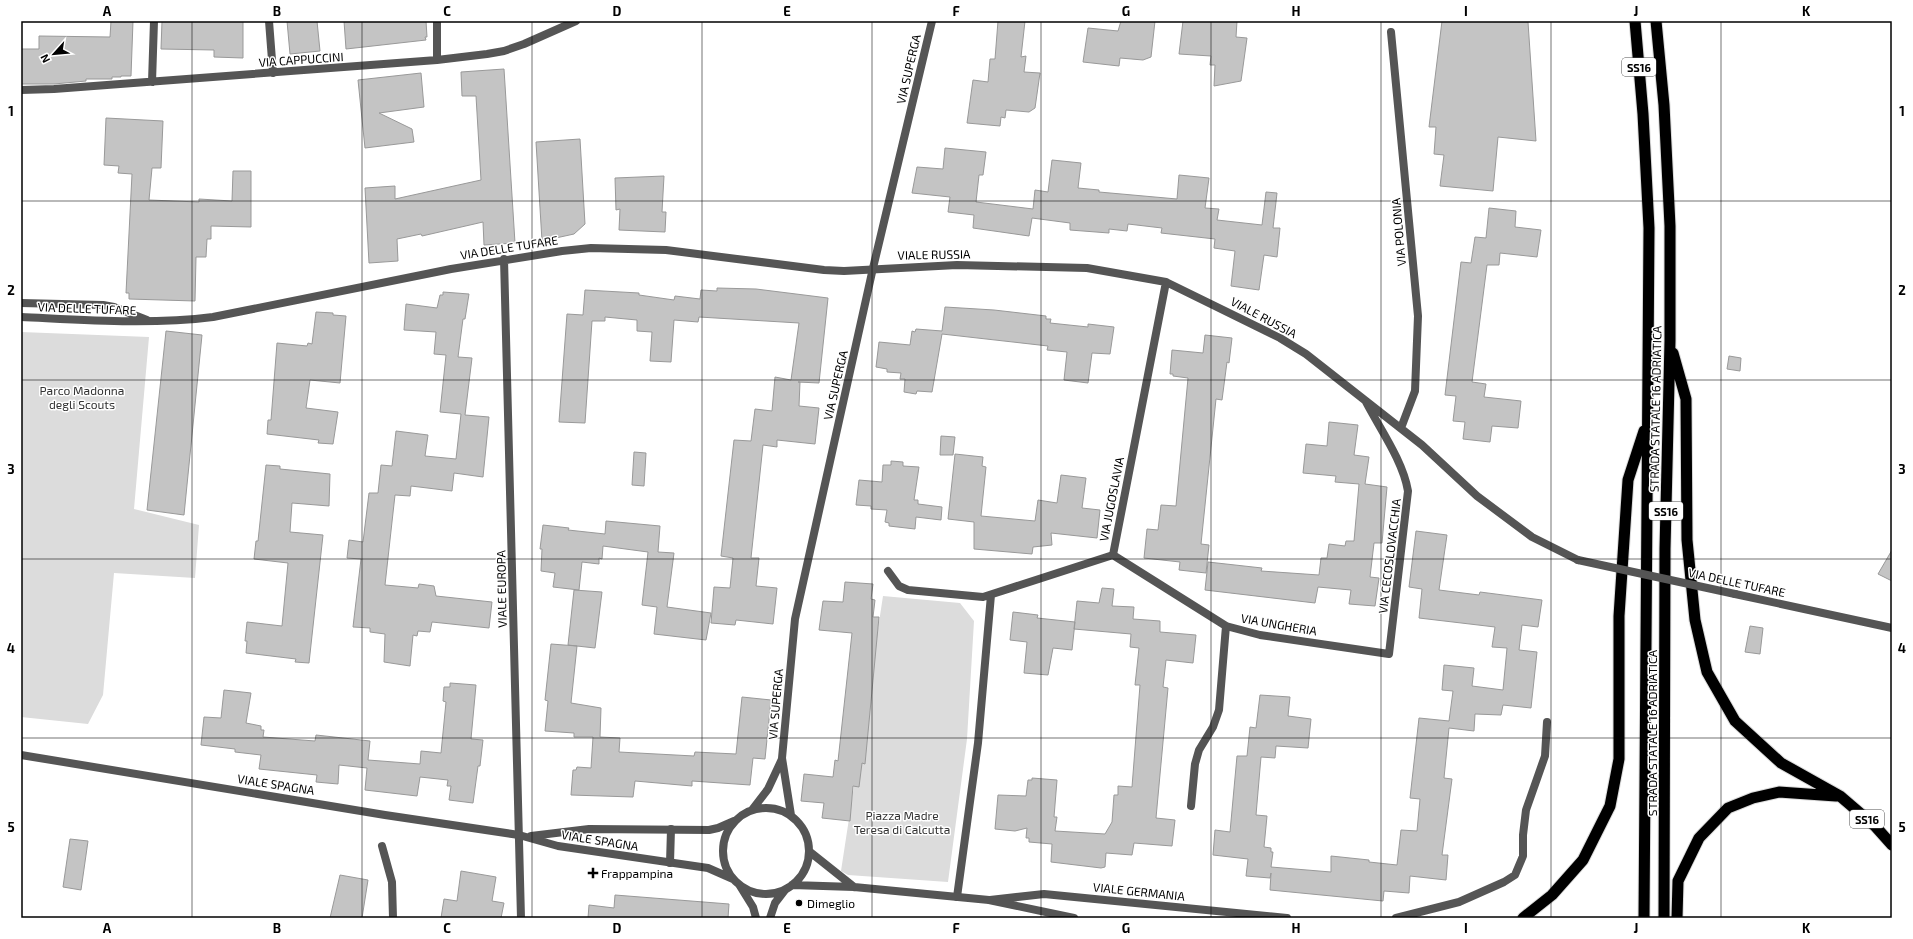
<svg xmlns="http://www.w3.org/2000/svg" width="1913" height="939" viewBox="0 0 1913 939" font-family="'Exo 2',sans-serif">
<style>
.park{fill:#dcdcdc}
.building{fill:#c4c4c4;stroke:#999}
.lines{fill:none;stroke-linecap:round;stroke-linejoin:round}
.trunk-casing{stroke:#dbdbdb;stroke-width:13}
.pedestrian{stroke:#555;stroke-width:8}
.minor{stroke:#555;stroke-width:8}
.tertiary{stroke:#555;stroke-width:8}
.trunk{stroke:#000;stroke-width:11}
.minor-bridge{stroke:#555;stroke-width:8}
.grid{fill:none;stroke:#000;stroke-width:1;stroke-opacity:0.55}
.poi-dot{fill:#000;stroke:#fff;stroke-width:1.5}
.labels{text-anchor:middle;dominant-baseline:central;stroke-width:3;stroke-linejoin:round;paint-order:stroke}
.shield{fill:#fff;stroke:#4c4c4c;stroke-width:1}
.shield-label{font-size:11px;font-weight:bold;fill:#000}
.street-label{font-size:12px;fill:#000;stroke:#fff}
.park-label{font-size:12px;fill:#333;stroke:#fff}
.poi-label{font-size:12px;fill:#000;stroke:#fff;text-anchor:start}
.neatline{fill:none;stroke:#000;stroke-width:1.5}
.grid-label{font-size:13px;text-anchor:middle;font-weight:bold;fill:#000}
</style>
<rect width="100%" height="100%" fill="#fff"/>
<!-- park -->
<path class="park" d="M21,332L149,337L134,509L199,525L195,578L114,573L103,695L88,724L21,717Z
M883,596L960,603L974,621L967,739L948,882L848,875L841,871Z"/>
<!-- building -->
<path class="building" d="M111,21H133L131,76H121V77H112V79H86V81L54,84H21V49H39V36L110,37Z
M162,21H243V58L214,57V50L161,49Z
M287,21H317L320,51L290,54Z
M344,21H426L427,37H425L426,40L346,49Z
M998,21H1025L1021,57L1026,56L1024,72L1040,73L1035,108L1029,112L1006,110L1005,118L1001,117L1000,126L967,123L973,80L988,82L990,59H995Z
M1121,21H1155L1151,57L1143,60L1120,58L1119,66L1083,62L1088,28L1118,31Z
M1183,21H1237L1236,37L1247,38L1241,81L1214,86L1215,65H1210L1211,56L1179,54Z
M1442,21L1528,22L1536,141L1498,137L1493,191L1440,186L1444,155L1434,154L1436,127H1429Z
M504,69L515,243L484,245L483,222L422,236L421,234L397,239L398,261L369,263L365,188L395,186V199L481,180L476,96H462L461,72Z
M421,73L424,107L379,113L412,129L414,142L365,148L358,80Z
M106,118L163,121L161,168H152L149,200L199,202V199L232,201L233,171H251V227L211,226V239H207L206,257H196L195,301L129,299V293H126L132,174L118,173L119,166L104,165Z
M580,139L585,224L574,234L542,241L536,142Z
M945,148L986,152L983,175H979L976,202L1033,209L1035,190L1048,192L1052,160L1081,163L1078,188L1099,190V192L1177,199L1179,175L1209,178L1205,208L1219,209L1217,220L1262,225L1266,192L1277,193L1273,228H1280L1277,257L1264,255L1259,290L1231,286L1235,251L1214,248L1215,239L1161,233L1162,228L1128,224L1127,231L1109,229V233L1070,230V223L1032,218L1029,236L973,228L974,215L948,212L950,197L912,193L917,167L943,169Z
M664,176L662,212H666L665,232L619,230L620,209L616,210L615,178Z
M1489,208L1516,211L1515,227L1541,230L1537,257L1500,253L1499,265H1487L1472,382L1486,384L1484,397L1521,401L1518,428L1492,426L1490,442L1463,439L1465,422L1453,421L1456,396L1445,395L1461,262L1471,263L1475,237L1486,238Z
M717,288L756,289L828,298L819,383L798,382H800L799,406L819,408L815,444L777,440V447L763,445L751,558H759L756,586L777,588L773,624L736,620L735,625L711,623L714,587L730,588L733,558L721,556L734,440L751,441L755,409L772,411L775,377L791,380L799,323L699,317L698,322L674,320L671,362L650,361L652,332L637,331V320L605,317V321H592L585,423L559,422L567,314L583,315L585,290L639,293V295L674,300L675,296L700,299L701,290L717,291Z
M443,292L469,294L465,319H463L458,357L472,358L465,415L489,417L483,477L454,473L452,491L411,486L410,496L395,495L385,585L418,588L419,584L434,586L436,596L492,602L489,628L432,622L430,632L418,631L417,636L413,635L410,666L384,662L385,634L370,632V628L353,627L361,559L347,558L349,540L363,542L369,493H378L381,465L392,466L396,431L428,435L425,456L456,459L461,414L440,412L446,355L434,354L436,332L404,330L406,304L437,308L440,295H443Z
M945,307L994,310L1046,316V319H1051L1050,323L1088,327V324L1114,327L1110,354L1092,353L1088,383L1064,380L1067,352L1047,350L1048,346L942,334L932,392L917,391L916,394L904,392L905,379H900L901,373L887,372V369L876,367L879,342L910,345L912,331L915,332L916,329L942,331Z
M316,312L333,313V315L346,316L340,383L310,380L306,408L338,412L333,444L318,443L319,440L267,434L268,420H271L277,343L307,346L308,343L312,344Z
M166,331L202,335L184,515L147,510Z
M1205,335L1232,338L1229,363L1227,362L1222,400L1216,399L1201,544L1209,545L1206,573L1179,570L1180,562L1144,558L1147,529L1158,530L1161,505L1176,506L1188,378L1173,376V374H1170L1172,350L1203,353Z
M1729,356L1741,358L1740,371L1727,369Z
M1329,422L1358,425L1354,455L1369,457L1365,484L1387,487L1382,543H1374L1370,577L1379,578L1375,606L1349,604L1351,590L1318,587L1315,603L1205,590L1208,562L1262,568L1261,571L1319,575L1321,558H1327L1329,544L1345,546L1346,541H1354L1359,484L1335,482L1336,476L1303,473L1306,444L1327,446Z
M941,436L955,437L953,455H940Z
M634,452L646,453L644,486L632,485Z
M955,454L983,457L982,466L986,467L981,516L1035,521L1038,500L1057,503L1061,475L1086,478L1082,508L1100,510L1097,538L1051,533L1052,545L1033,547L1032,554L974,549V522L948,519Z
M891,461L903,462V466L919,467L914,500H918V504L942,507L941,520L916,517L915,529L889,526V523L885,522L887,510L871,509V506L856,505L859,480L882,482L883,465H891Z
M266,465L280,466V469L330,474L329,506L292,503L290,532L323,535L309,663L295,662L296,659L246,653L247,641H245L247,622L282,626L288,563L254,559L256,541H258Z
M606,521L660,526L658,552L674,553L667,607L711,613L706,640L654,634L657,607L642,605L648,552L603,546L602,559L599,558V564L582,562L579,590L553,587L555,573L541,571L542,549H540L543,525L569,528L568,530L605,534Z
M1416,531L1447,535L1439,590L1479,595L1480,592L1542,600L1538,627L1522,625L1519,650L1537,652L1531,708L1503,705L1501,715L1475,714L1474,731L1449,728L1444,778L1452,779L1442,855H1448L1446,880L1410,876L1409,893L1384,891L1383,901L1270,890L1271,873L1270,878L1246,876L1248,859L1213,855L1215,830L1230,832L1237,756H1247L1250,727L1256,728L1260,695L1290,697L1288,716L1311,719L1308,748L1276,746L1275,758L1261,757L1256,815L1267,816L1264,847L1271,848V852H1273L1271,867L1331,872V856L1369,860V862L1397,865L1401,830L1417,831L1420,799L1410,798L1419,718L1449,721L1453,691L1442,690L1444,665L1474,668L1472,686L1503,690L1507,648L1492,647L1495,627L1419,618L1422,589L1409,587Z
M1892,550V581L1878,574Z
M845,582L873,584L871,599L875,600L873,617H879L865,764L862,763L859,787L853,786L850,821L822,818L824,803L801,801L804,774L833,777L835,760L838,761L852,633L819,630L823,601L843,602Z
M1102,588L1114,589L1112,606L1134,607L1133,619L1160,621V632L1196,635L1193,663L1166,660L1163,687L1168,688L1156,818L1175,820L1172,846L1134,843L1132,855L1106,853L1105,867L1101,868L1051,862L1052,844L1029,842V838H1026L1027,828L1015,831L995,829L998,795L1026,796L1028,780H1032V778L1057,780L1054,817H1057L1055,831L1105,834L1112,822L1114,795H1118V786L1132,787L1140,685H1135L1139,648L1130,647L1131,634L1074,629L1077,601L1099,603Z
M574,590L602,592L595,648L568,645Z
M1013,612L1038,615L1037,618L1075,622L1072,650L1053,648L1048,675L1024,673L1027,642L1010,640Z
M1750,626L1763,628L1760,654L1745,652Z
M551,644L577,646L571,703L601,708L600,737L620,738L619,752L694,756L695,752L736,754L742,697L771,700L765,759L753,758L750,785L692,781V786L635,781L633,797L571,795L573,770H576L577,767L591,768L593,737H574V733L545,731L548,701L545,700Z
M450,683L476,685L471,739L483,740L480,766H478L473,803L449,800L451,786H447L448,780L420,777L417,796L365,790L367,768L339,765L338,784L316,782L317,775L259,769L261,755L235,752V749L201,745L204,717L221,718L224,690L251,693L246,723L261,726V730H264L263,737L315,741L316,735L370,741L368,760L420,764L421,751L441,753L446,702L443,701L444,687H450Z
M70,839L88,841L81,890L63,887Z
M461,871L496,877L492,901L504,903L501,918H441L444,899L457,901Z
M340,875L368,880L362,918H330Z
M615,895L729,904L728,918H588L589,905L614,908Z"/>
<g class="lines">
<defs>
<path id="trunk" d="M1635,21L1643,114L1649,228L1644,918
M1656,21L1664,105L1670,226V341L1665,549L1664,918
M1673,353L1686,399L1687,540L1695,620L1707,672L1735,721L1781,763L1840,796L1875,826L1892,845
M1523,918L1552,895L1583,860L1610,806L1619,759V616L1628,480L1644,431
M1677,918L1678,881L1699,838L1728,808L1753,798L1779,792L1836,796"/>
</defs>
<!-- trunk casing -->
<use href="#trunk" class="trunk-casing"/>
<!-- pedestrian -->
<path class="pedestrian" d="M670,863L671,829"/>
<!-- minor -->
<path class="minor" d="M269,21L273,73
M1391,32L1418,316L1415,391L1401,428
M437,60V21
M152,82L154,21
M21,90L54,89L437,60L487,54L504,51L524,44L576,21
M504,259L521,918
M21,303L103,305L114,307L147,320
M21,317C85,320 149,325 213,317L451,269L562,251L591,248L666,250L824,270L844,271L957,265L1087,268L1166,282L1280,338L1306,354L1422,445L1477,496L1532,537L1578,560
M1113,555L1226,626L1260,635L1389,654L1408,491C1403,461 1380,429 1366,402
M888,571L899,586L908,590L983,597L1113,555L1166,282
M1735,594L1892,628
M1191,806L1195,764L1199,750L1213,727L1219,710L1226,626
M382,846L392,882L393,918
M957,897L978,743L991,595
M990,900L1044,894L1287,918
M1396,918L1459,902L1504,882L1515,875L1523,856V835L1526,810L1545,756L1547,722"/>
<!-- tertiary -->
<path class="tertiary" d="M21,755L385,815L519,835L558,846L708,868L733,879
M723 851a43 43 0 1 1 86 0a43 43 0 1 1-86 0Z
M752,810L768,789L782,759
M791,815L782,758L795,619L873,268L932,21
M531,836L589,829L709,830L718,828L734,821
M810,852L854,887
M792,885L854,887L989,900L1074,918
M740,886L753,907L756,918
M770,918L775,903L785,890"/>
<!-- trunk -->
<use href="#trunk" class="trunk"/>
<!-- minor-bridge -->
<path class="minor-bridge" d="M1578,560L1735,594"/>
</g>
<!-- grid -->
<path class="grid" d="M192,21V918M362,21V918M532,21V918M702,21V918M872,21V918M1041,21V918M1211,21V918M1381,21V918M1551,21V918M1721,21V918M21,201H1892M21,380H1892M21,559H1892M21,738H1892"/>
<!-- markers -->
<g class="poi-dot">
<path d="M591 867h4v4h4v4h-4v4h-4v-4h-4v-4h4z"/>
<circle cx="799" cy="903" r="4"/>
</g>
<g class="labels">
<!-- shield labels -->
<g class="shield">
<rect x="1622" y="58" width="34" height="18" rx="3"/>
<rect x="1649" y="502" width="34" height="18" rx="3"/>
<rect x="1850" y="810" width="34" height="18" rx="3"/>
</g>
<g class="shield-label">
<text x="1639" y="67">SS16</text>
<text x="1666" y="511">SS16</text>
<text x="1867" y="819">SS16</text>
</g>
<!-- street labels -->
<g class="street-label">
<text transform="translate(301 59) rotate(-4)">VIA CAPPUCCINI</text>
<text transform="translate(908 69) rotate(-77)">VIA SUPERGA</text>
<text transform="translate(1398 232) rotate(-95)">VIA POLONIA</text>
<text transform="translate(509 247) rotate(-9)">VIA DELLE TUFARE</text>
<text transform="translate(934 254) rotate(-1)">VIALE RUSSIA</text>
<text transform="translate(87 308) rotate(2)">VIA DELLE TUFARE</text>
<text transform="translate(1264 317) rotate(28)">VIALE RUSSIA</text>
<text transform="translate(835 385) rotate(-77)">VIA SUPERGA</text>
<text transform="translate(1655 409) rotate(-89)">STRADA STATALE 16 ADRIATICA</text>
<text transform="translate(1111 499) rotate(-79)">VIA JUGOSLAVIA</text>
<text transform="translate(1389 556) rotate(-83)">VIA CECOSLOVACCHIA</text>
<text transform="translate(1737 582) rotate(12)">VIA DELLE TUFARE</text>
<text transform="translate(501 589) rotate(-91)">VIALE EUROPA</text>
<text transform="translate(1279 624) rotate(10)">VIA UNGHERIA</text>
<text transform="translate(775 704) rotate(-85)">VIA SUPERGA</text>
<text transform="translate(1652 733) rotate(-90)">STRADA STATALE 16 ADRIATICA</text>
<text transform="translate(276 784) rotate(9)">VIALE SPAGNA</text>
<text transform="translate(600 840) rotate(9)">VIALE SPAGNA</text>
<text transform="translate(1139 891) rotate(6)">VIALE GERMANIA</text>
</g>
<!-- park labels -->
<g class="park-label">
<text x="82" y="390">Parco Madonna<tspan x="82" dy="14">degli Scouts</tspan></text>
<text x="902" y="815">Piazza Madre<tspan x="902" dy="14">Teresa di Calcutta</tspan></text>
</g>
<!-- poi labels -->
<g class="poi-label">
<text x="601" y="873">Frappampina</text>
<text x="807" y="903">Dimeglio</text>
</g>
</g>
<!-- border -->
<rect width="1913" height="939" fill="none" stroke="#ffffff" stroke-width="44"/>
<!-- north arrow -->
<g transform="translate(54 54) rotate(243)" stroke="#ffffff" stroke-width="3" paint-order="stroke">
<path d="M0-3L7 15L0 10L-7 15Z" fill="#000000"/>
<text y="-6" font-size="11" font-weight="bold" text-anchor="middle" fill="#000000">N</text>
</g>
<rect x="22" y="22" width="1869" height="895" class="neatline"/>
<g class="grid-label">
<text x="107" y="16">A</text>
<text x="277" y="16">B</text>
<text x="447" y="16">C</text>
<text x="617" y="16">D</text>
<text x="787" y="16">E</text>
<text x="956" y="16">F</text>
<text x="1126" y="16">G</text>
<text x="1296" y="16">H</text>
<text x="1466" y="16">I</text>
<text x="1636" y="16">J</text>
<text x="1806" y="16">K</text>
<text x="11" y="116">1</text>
<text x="1902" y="116">1</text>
<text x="11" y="295">2</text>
<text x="1902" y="295">2</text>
<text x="11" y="474">3</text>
<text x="1902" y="474">3</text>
<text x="11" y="653">4</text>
<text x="1902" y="653">4</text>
<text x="11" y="832">5</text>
<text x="1902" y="832">5</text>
<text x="107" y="933">A</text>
<text x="277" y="933">B</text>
<text x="447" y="933">C</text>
<text x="617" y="933">D</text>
<text x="787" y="933">E</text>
<text x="956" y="933">F</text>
<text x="1126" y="933">G</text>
<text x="1296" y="933">H</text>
<text x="1466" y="933">I</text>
<text x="1636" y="933">J</text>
<text x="1806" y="933">K</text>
</g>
</svg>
